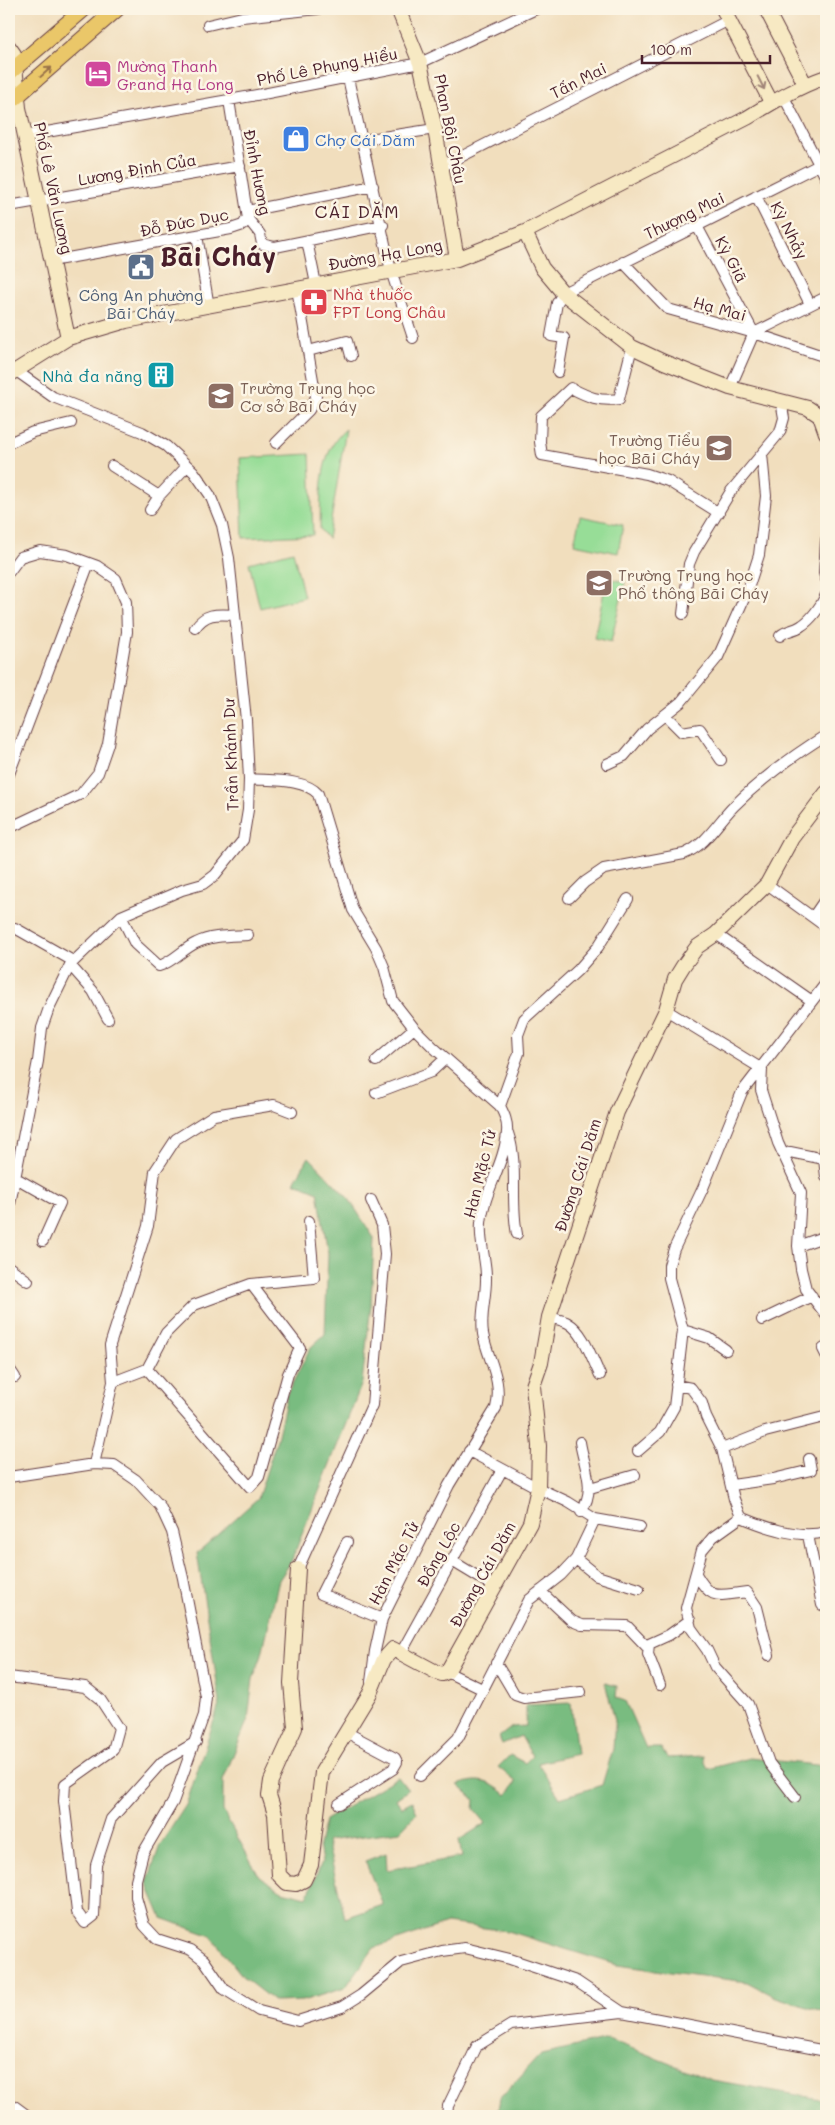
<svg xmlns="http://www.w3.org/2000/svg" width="835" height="2125" viewBox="0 0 835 2125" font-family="Mali,sans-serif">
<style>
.green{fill:#97dd97;stroke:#707e61}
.forest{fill:#79bc80;stroke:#626e56}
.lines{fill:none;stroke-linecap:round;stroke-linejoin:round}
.street-casing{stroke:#633c41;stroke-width:12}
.secondary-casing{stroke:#633c41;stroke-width:16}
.primary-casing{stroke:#633c41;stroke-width:17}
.street{stroke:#fff;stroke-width:10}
.secondary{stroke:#f7e9c3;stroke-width:14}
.primary{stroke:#eac769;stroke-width:15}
.oneway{stroke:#9a734a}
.oneway2{stroke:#a08477}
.labels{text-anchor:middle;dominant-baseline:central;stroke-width:5;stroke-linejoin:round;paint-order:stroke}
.hotel-label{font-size:16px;fill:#b23c85;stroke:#fcf5e5;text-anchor:start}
.street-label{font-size:16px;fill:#4a1f2b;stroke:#fcf5e5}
.shop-label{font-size:16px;fill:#366cbe;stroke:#fcf5e5;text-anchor:start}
.health-label{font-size:16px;fill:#be3a42;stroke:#fcf5e5;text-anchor:start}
.service-label{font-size:16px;fill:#4e5e75;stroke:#fcf5e5}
.culture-label{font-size:16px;fill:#0d838f;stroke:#fcf5e5;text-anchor:end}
.education-label{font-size:16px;fill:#785e54;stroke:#fcf5e5;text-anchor:start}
.neighbourhood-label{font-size:18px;letter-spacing:1px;fill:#4a1f2b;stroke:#fcf5e5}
.town-label{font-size:26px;font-weight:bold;fill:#4a1f2b;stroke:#fcf5e5}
</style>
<rect width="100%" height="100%" fill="#fcf5e5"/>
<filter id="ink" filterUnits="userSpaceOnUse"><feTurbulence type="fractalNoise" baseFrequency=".02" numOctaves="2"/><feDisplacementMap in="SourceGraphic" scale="10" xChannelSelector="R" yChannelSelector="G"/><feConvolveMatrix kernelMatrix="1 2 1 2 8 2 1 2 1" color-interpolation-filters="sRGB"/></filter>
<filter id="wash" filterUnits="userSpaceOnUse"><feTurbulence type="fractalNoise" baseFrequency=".0096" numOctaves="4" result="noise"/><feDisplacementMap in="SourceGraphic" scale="20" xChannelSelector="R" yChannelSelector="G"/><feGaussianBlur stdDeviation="1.12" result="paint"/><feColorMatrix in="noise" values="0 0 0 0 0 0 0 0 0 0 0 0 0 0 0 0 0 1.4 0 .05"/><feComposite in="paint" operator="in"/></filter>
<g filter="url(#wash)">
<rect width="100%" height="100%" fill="#f1debd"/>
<!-- green -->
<path class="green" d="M346,429L328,539L320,529C321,496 318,452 346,429Z
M310,454L313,535L243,538L240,458Z
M580,516L623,525L618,553L574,544Z
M293,551L304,597L260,608L249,563Z
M607,578L625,582L611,642L594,638Z"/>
<!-- forest -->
<path class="forest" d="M309,1157L349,1199L374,1238L371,1305L362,1383L291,1562L279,1580L261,1658L253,1679L248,1719L223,1780V1811L259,1876L282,1891L307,1897L322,1862L319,1845L325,1820L398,1777L408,1790L396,1799L401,1807L412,1801L417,1813L400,1831L327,1841L345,1918L383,1905L365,1861L386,1853L387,1870L462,1857L459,1840L486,1823L474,1809L475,1800L458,1785C481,1777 488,1781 507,1795L516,1782L498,1767L510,1755L525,1763L532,1756L521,1736L502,1744L499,1737L512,1727L526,1726V1705L571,1703L577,1754L538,1763L560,1798L602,1785L613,1749L615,1720L605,1683L617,1686L616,1698L625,1701L646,1748H661L667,1758L703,1756L708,1769L749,1758L826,1766V2013L776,1997L747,1982L617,1965L507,1931L447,1923L374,1948L345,1988L302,2001L275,2002L244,1978L211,1936L162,1918L147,1883L160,1845L186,1805L220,1702L197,1553L258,1498L277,1439L288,1392L311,1347L325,1334L328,1253L318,1192L294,1182Z
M608,2039L712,2080L826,2100V2116H497L500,2098L541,2054Z"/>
</g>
<g filter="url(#ink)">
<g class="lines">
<defs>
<path id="street" d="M208,25L242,17L318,9
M348,78L391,271L413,338
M229,100L248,219L260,234L262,244L275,247L383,225
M786,101L826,178
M24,136L268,93L420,63L536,9
M363,140L435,129
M441,167L729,20
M756,196L810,304
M9,206L240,166
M697,226L754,333
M197,235L209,307
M307,241L316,284
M51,261L231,229L243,225L252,210L373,186
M623,262L668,309L754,333L826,357
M632,347L619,399C600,402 588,397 571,388L541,416L540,442L542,455L647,474L668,481L719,513
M308,351L347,341L351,356
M558,372L564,338L551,336L557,303L563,293L819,165
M730,388L754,333L826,297
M9,443L33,432L71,423
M276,443L309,410L316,397L297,289
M112,466L159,496
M150,510L159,496L187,466
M826,540L824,573L826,579
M9,572L20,557L40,551L67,555L97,566L116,579L126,602L127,632L108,744L98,773L81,794L9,828
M683,614L689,564L694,552L731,491L780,432L784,418L781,401
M195,628C206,612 218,614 235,615
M780,636C786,630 794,631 801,626C811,620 821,606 826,595
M666,716L682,732L700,729L721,760
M607,764L624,756L647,729L681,702L718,657L747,592L759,555L766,496L762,454
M9,774L89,563
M249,779C269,781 304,778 318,794L353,910L376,948L384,967L393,1001L414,1028L433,1047L500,1106C504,1114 508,1122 507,1132C505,1163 484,1191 481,1223C479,1243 487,1261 486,1280C486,1298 480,1316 483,1334C488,1360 503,1380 496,1408L449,1485L382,1619L375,1651L371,1682
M767,884L826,927
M569,898L585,882L604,869L684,854C707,844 717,823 734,806C761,779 794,755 826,735
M121,916L135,944L159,966C173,962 183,949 196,943C212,935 231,936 248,935
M813,917L826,898
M15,928L73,961
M716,934L812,1001
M70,965L93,991L108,1019
M666,1010L762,1069L761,1090L778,1143L801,1193L798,1246L801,1269L806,1289L826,1315
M376,1061L414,1028
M376,1093L431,1072L446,1058
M500,1106L519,1053L518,1035L524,1019L578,970L598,947L628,899
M508,1133C519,1165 510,1200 517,1234
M826,1138L824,1159L826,1177
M785,1156L790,1152L824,1159
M16,1178L60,1203L43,1241
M9,1209L38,1061L42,1028L49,1008L70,965L121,916L182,890L203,884L215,875L243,840L248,810L249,779L246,720L229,558L222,525L210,495L194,472L166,446L142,432L53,397L15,370
M798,1246L826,1236
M9,1267L28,1281
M549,1317C555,1319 563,1320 568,1323C584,1332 592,1359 600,1375
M762,1320L812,1296
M683,1330L709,1338L726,1350
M826,1347L823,1349L826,1355
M9,1368L15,1377
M147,1369L250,1487L259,1477L288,1374L300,1348L251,1284
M113,1382L147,1369L166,1333L194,1305L251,1284L314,1278L309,1221
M676,1385L691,1388L702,1403L706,1417L722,1449L734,1499L741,1517L713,1537L702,1550L686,1608L691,1628L707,1650L715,1667L748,1704L769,1763L795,1797
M580,1442C584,1468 597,1488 581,1512
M722,1449L765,1432L824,1417
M469,1451L538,1488L568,1502L595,1519L640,1527
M638,1451L660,1432L674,1407L683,1330L669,1278V1265L674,1249L703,1188L742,1092L826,983
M94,1464L113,1382L110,1345L148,1226L155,1171L176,1139L214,1115L274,1105L292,1112
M9,1477L94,1464L114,1465L136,1480L160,1506L172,1532L183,1578L206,1697L204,1715L173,1802L143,1853L136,1880V1897L144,1925L157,1939L191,1950L204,1960L224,1989L259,2011L298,2021L342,2007L361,1995L401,1962L442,1951L465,1948L510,1959L576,1981L622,2012L826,2051
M732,1485L773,1479L811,1470L809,1459
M590,1488L635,1475
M741,1517C767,1528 799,1539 826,1532
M808,1535L822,1605
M347,1542L321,1594L382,1619
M576,1559L597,1576L639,1589
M452,1561L495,1587
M298,1569L372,1405L385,1254L382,1225L371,1200
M696,1574C712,1602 718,1595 747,1592L757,1607L769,1655
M540,1591L572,1621L582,1625L627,1626L648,1648
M401,1653L502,1470
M496,1663L515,1695L524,1698L581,1692
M447,1672L482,1689
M9,1677L85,1687L100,1699L119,1728L113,1750L65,1784L64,1801L77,1912L85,1923L94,1916L96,1865L111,1819L162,1762L196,1742
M660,1685L648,1654L649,1644L669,1635L690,1620
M420,1776L458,1738L529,1600L561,1575L576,1559L595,1519
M339,1804L393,1769L397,1762L395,1758L346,1732
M9,2102L28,2116
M447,2116L448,2106L477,2046L511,2025L622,2012"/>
<path id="secondary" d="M398,9L420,63L435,129L457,259
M723,9L771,102
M766,9L805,84
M9,47L14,54L19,108L68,338
M525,232L542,268L563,293L632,347L664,362L730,388L808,408L820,416L826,433
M9,375L68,338L126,321L457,259L525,232L747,118C773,102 797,87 826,77
M298,1569L291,1683L295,1728L271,1781L269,1795L275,1814L279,1875L287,1883L296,1884L304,1880L311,1865L322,1772L370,1693L384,1659L393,1649L436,1672L442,1674L447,1672L530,1523L538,1488L539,1446L533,1386L541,1363L549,1317L617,1112L666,1010L675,979L683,966L697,947L716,934L767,884L792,838L826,793"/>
<path id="primary" d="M9,73L84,9
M9,103L117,9"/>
</defs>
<!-- street casing -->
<use href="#street" class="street-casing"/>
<!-- secondary casing -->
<use href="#secondary" class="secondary-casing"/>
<!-- primary casing -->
<use href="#primary" class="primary-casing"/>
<!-- street -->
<use href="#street" class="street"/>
<!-- secondary -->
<use href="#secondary" class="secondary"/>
<!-- primary -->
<use href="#primary" class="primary"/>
</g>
<!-- one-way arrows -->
<defs><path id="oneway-shaft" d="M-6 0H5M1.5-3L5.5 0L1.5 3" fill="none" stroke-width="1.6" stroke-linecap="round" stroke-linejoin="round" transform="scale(1.25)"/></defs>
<use class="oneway" href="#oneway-shaft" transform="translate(46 72) rotate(-41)"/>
<use class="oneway2" href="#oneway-shaft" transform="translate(761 83) rotate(63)"/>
</g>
<!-- icons -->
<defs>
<symbol id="hotel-square" viewBox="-11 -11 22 22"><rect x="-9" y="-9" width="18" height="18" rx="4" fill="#d1479c" stroke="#fcf5e5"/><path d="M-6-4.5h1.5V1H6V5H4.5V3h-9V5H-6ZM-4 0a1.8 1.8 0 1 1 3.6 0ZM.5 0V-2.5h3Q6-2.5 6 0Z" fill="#fff"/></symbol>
<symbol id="shop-square" viewBox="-11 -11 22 22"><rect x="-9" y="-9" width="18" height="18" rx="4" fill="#3f7fe0" stroke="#fcf5e5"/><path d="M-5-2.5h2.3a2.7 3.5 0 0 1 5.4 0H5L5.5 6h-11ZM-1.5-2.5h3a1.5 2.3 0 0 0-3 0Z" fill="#fff"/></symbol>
<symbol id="civic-square" viewBox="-11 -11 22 22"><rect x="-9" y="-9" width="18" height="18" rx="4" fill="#5c6f8a" stroke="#fcf5e5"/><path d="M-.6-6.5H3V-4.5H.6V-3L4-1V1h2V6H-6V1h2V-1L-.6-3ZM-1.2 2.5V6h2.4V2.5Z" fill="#fff"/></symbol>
<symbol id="pharmacy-square" viewBox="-11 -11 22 22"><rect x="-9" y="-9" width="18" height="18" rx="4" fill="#e0444e" stroke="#fcf5e5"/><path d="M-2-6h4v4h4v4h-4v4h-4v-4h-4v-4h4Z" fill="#fff"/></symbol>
<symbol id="building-square" viewBox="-11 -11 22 22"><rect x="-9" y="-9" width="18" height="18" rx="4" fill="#0f9aa8" stroke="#fcf5e5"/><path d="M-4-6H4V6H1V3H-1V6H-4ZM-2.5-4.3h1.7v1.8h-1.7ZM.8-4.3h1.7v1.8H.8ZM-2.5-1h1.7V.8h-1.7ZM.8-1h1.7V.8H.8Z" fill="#fff"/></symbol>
<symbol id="school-square" viewBox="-11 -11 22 22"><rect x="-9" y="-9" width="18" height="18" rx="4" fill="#8d6e63" stroke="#fcf5e5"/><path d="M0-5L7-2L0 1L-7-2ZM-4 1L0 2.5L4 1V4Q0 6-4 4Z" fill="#fff"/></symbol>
</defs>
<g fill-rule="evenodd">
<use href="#hotel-square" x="82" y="58" width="32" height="32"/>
<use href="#shop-square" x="280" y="123" width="32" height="32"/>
<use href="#civic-square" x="125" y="251" width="32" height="32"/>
<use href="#pharmacy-square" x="298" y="286" width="32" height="32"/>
<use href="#building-square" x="145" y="359" width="32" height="32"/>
<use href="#school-square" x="205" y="380" width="32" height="32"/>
<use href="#school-square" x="703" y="432" width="32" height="32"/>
<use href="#school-square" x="583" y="567" width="32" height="32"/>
</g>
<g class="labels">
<!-- hotel labels -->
<g class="hotel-label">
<text x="117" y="65">Mường Thanh<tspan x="117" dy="18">Grand Hạ Long</tspan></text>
</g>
<!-- street labels -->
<g class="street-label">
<text transform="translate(327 66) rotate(-11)">Phố Lê Phụng Hiểu</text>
<text transform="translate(578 80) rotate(-27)">Tấn Mai</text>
<text transform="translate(451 129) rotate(79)">Phan Bội Châu</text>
<text transform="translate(137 169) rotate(-10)">Lương Định Của</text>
<text transform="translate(258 172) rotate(79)">Đỉnh Hương</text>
<text transform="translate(54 188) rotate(78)">Phố Lê Văn Lương</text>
<text transform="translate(684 215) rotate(-26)">Thượng Mai</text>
<text transform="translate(184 222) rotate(-11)">Đỗ Đức Dục</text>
<text transform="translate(790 230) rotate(63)">Kỳ Nhảy</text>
<text transform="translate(385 254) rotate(-10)">Đường Hạ Long</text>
<text transform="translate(732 259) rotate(62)">Kỳ Giã</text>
<text transform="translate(720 308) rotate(15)">Hạ Mai</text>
<text transform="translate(230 755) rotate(-92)">Trần Khánh Dư</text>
<text transform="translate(479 1174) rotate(-76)">Hàn Mặc Tử</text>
<text transform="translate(577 1175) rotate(-72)">Đường Cái Dăm</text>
<text transform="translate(438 1554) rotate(-61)">Đồng Lộc</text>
<text transform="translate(393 1563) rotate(-63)">Hàn Mặc Tử</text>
<text transform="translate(482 1574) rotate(-61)">Đường Cái Dăm</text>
</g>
<!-- shop labels -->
<g class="shop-label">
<text x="315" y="139">Chợ Cái Dăm</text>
</g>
<!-- health labels -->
<g class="health-label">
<text x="333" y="293">Nhà thuốc<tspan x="333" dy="18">FPT Long Châu</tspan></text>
</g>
<!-- service labels -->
<g class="service-label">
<text x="141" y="294">Công An phường<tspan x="141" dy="18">Bãi Cháy</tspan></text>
</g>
<!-- culture labels -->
<g class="culture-label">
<text x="142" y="375">Nhà đa năng</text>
</g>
<!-- education labels -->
<g class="education-label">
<text x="240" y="387">Trường Trung học<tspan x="240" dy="18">Cơ sở Bãi Cháy</tspan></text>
<text x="700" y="439" text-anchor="end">Trường Tiểu<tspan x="700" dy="18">học Bãi Cháy</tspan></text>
<text x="618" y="574">Trường Trung học<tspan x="618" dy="18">Phổ thông Bãi Cháy</tspan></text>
</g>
<!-- neighbourhood labels -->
<g class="neighbourhood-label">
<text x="357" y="211">CÁI DĂM</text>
</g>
<!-- town labels -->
<g class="town-label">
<text x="218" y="256">Bãi Cháy</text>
</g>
</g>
<!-- margin -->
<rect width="835" height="2125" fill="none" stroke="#fcf5e5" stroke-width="30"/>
<!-- scale -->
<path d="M642 55v8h128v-8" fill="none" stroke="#4a1f2b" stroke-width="2.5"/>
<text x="650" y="55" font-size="15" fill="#4a1f2b" stroke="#fcf5e5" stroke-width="4" paint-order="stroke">100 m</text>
</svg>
